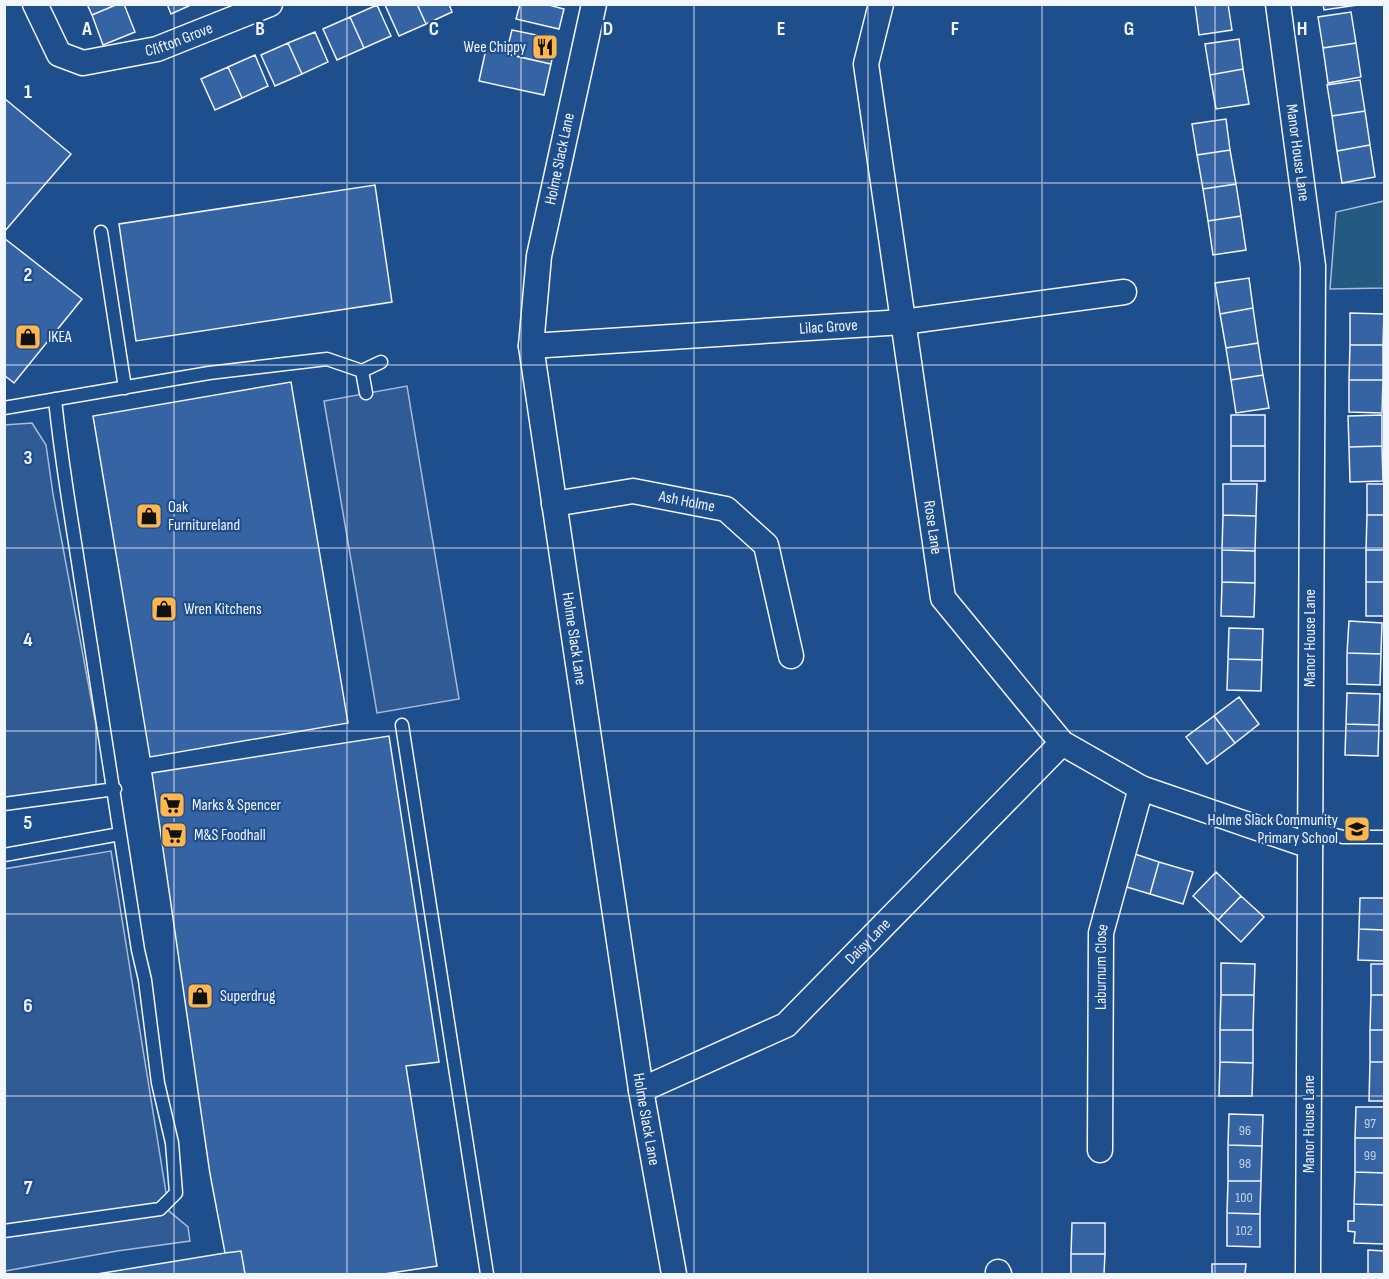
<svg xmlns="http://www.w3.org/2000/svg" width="1389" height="1279" viewBox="0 0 1389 1279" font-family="'Sofia Sans Condensed',sans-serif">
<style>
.green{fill:#245a82;stroke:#a8bbd7;stroke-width:1.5}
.parking{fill:#305b95;stroke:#a8bbd7;stroke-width:1.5}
.building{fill:#3563a3;stroke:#f2f6ff;stroke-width:1.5}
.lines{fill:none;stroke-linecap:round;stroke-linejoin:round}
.lane-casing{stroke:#f2f6ff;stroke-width:15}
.street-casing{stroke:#f2f6ff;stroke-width:27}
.lane{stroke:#1f4e8c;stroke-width:12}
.street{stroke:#1f4e8c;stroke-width:24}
.grid{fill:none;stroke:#f2f6ff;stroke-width:1.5;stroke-opacity:0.55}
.labels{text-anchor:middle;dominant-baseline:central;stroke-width:4.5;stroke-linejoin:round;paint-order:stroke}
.number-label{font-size:14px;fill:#c3d1e8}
.street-label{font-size:16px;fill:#f2f6ff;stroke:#1f4e8c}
.poi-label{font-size:16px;fill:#f2f6ff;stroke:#1f4e8c;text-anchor:start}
.grid-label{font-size:20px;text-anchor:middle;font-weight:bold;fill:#f2f6ff;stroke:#1f4e8c;stroke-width:4.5;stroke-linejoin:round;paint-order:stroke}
</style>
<rect width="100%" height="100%" fill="#1f4e8c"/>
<!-- green -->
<path class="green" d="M1384,201V288L1330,289L1336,212Z"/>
<!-- parking -->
<path class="parking" d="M407,386L459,699L377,713L324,401Z
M32,423L46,445L53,494L96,725V785L4,799V425Z
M111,851L169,1211L188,1227L190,1241L117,1251L5,1271L4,869Z"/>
<!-- building -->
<path class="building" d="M87,4H118L92,15Z
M118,4H124L135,32L103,45L92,15Z
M167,4H193L171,14Z
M417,4H449L452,12L426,24Z
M417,4L426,24L399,36L385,5Z
M520,4H545L564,9L559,29L516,19Z
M1195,4H1228L1232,30L1199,35Z
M1323,4H1357V5L1324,10Z
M377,5L391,36L364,48L350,17Z
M1351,12L1356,43L1323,48L1318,17Z
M350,17L364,48L337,60L323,29Z
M512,30L556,39L551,64L506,54Z
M315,32L328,62L302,74L288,43Z
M1239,39L1243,69L1210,75L1205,44Z
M288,43L302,74L275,86L261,55Z
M1356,43L1361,77L1328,83L1323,48Z
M486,49L551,64L544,95L479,81Z
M255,55L268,86L242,98L228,67Z
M228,67L242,98L215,110L201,79Z
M1243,69L1249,104L1216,109L1210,75Z
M1360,80L1365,111L1332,116L1327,85Z
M4,98L71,154L4,232Z
M1365,111L1370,145L1337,151L1332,116Z
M1226,119L1230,150L1197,155L1192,124Z
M1370,145L1375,177L1342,183L1337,151Z
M1230,150L1236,184L1203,189L1197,155Z
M1236,184L1241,216L1208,221L1203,189Z
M375,185L392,302L136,341L119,224Z
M1241,216L1246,250L1213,255L1208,221Z
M4,238L82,299L14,383L4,375Z
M1249,278L1253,308L1220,314L1215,283Z
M1253,308L1258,343L1226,348L1220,314Z
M1350,313L1384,314L1383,345H1350Z
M1258,343L1263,375L1231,380L1226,348Z
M1350,345H1383V380H1349Z
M1263,375L1269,408L1236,413L1231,380Z
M1349,380H1383L1382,413L1349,412Z
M291,382L348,723L150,757L93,416Z
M1231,415H1265V446H1231Z
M1382,415V446L1349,447L1348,416Z
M1231,446H1265V481H1231Z
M1382,446L1383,481L1350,482L1349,447Z
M1223,484H1257L1256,516L1223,515Z
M1367,484H1384V515H1367Z
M1223,515L1256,516L1255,551L1222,550Z
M1367,515H1384V550H1366Z
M1222,550L1255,551V583L1222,582Z
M1366,550H1384V582H1366Z
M1222,582L1255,583L1254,617L1221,616Z
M1366,582H1384V616H1366Z
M1349,621L1382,623L1381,654L1347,653Z
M1229,628L1263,629L1262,660L1228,659Z
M1347,653L1381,654L1380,685L1347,684Z
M1228,659L1262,660L1261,691L1227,690Z
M1347,693L1380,694L1379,725L1346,724Z
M1239,697L1259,724L1235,743L1214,716Z
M1214,716L1235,743L1207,764L1186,737Z
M1346,724L1379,725L1378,756L1345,755Z
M389,736L439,1062L406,1066L437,1266L384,1274H245L241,1251L225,1253L210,1174L152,773Z
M1129,852L1159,862L1150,894L1120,885Z
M1159,862L1193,872L1183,904L1150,894Z
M1216,872L1241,896L1218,920L1193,896Z
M1241,896L1264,917L1241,942L1218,920Z
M1360,898H1384V930L1359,929Z
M1359,929L1384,930V961L1358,960Z
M1221,963L1255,964L1254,995H1221Z
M1371,964H1384V995H1371Z
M1221,995H1254L1253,1030H1220Z
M1371,995H1384V1030H1370Z
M1220,1030H1253V1063L1220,1062Z
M1370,1030H1384V1062H1370Z
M1220,1062L1253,1063L1252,1096H1219Z
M1370,1062H1384V1101H1369Z
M1356,1107H1384V1138H1355Z
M1229,1114L1263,1115L1262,1146L1228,1145Z
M1355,1138H1384V1173L1355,1172Z
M1228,1145L1262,1146L1261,1181H1228Z
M1355,1172L1384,1173V1205L1354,1204Z
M1228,1181H1261L1260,1214L1227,1213Z
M1354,1204L1384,1205V1244L1354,1243L1355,1232L1348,1231V1221H1354Z
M1227,1213L1260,1214V1247L1227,1246Z
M1072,1223H1105V1254H1071Z
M1368,1250L1384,1251V1274H1368Z
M241,1251L245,1274H97L225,1253Z
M1071,1254H1105L1104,1274H1071Z
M1212,1264H1246L1245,1274H1212Z"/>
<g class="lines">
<defs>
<path id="lane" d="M101,232L125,388
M362,371L366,393
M55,399C60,450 68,499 76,549C90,644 106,739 120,834
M4,408L209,373L327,359L362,371L381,362
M402,725L487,1274
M4,804L115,789
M1309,828L1343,837H1384
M4,855L120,834L138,950L145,980L158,1083L172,1143L176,1193L160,1209L4,1231"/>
<g id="street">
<path id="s1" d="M35,4L59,54L83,63L157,49L270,4"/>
<path id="s2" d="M594,4L539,256L531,346L641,1090L674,1274"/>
<path id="s3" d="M881,4L866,64L943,598L1062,743L1141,788L1310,846"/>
<path id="s4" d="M1278,4L1313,266L1308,1274"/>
<path id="s5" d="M531,346L903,322L1124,292"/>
<path id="s6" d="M554,504L633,491L726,509L766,545L791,656"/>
<path id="s7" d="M641,1090L786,1025L1062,743"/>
<path id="s8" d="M1100,1150L1101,933L1141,788"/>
<path d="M998,1272L999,1274"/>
</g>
</defs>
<!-- lane casing -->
<use href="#lane" class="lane-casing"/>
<!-- street casing -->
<use href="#street" class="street-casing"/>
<!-- lane -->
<use href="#lane" class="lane"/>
<!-- street -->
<use href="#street" class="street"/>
</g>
<!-- grid -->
<path class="grid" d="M174,4V1274M347,4V1274M521,4V1274M694,4V1274M868,4V1274M1042,4V1274M1215,4V1274M4,183H1384M4,365H1384M4,548H1384M4,731H1384M4,914H1384M4,1096H1384"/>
<!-- icons -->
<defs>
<symbol id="restaurant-square" viewBox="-11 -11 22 22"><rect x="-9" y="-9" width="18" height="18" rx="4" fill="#ffb74d" stroke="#1f4e8c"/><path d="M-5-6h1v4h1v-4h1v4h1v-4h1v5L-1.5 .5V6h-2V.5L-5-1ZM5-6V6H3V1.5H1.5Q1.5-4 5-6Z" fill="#111"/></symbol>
<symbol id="shop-square" viewBox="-11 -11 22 22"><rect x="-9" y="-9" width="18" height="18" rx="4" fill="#ffb74d" stroke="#1f4e8c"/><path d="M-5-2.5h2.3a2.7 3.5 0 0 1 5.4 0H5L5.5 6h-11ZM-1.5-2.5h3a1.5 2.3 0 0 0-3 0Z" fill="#111"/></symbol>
<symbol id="supermarket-square" viewBox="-11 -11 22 22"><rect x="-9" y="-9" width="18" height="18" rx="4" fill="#ffb74d" stroke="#1f4e8c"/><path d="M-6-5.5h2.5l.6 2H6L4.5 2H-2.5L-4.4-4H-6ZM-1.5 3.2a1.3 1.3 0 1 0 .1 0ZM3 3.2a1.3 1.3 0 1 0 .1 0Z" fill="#111"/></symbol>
<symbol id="school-square" viewBox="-11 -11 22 22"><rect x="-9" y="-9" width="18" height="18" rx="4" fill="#ffb74d" stroke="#1f4e8c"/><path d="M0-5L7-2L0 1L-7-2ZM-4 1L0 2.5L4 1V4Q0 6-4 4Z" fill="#111"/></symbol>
</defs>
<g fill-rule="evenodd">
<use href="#restaurant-square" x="530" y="32" width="30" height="30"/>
<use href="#shop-square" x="13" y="322" width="30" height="30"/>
<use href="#shop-square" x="134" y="501" width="30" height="30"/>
<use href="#shop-square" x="149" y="594" width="30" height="30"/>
<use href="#supermarket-square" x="157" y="790" width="30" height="30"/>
<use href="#school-square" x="1342" y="814" width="30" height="30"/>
<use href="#supermarket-square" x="159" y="820" width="30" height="30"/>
<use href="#shop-square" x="185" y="981" width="30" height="30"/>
</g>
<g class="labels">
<!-- number labels -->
<g class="number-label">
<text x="1370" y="1123">97</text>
<text x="1245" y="1130">96</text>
<text x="1370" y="1155">99</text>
<text x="1245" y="1163">98</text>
<text x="1244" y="1197">100</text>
<text x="1244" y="1230">102</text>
</g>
<!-- street labels -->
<g class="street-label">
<text stroke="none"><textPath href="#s1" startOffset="180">Clifton Grove</textPath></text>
<text stroke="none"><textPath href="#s4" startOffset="150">Manor House Lane</textPath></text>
<text transform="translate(560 159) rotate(-78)">Holme Slack Lane</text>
<text stroke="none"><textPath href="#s5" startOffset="298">Lilac Grove</textPath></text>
<text stroke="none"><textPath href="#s6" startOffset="135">Ash Holme</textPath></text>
<text stroke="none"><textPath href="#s3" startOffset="530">Rose Lane</textPath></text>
<text transform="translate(1310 638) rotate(-90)">Manor House Lane</text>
<text stroke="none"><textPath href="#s2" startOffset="644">Holme Slack Lane</textPath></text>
<text stroke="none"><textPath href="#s7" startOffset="276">Daisy Lane</textPath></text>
<text stroke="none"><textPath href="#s8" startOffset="183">Laburnum Close</textPath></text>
<text stroke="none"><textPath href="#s2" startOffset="1130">Holme Slack Lane</textPath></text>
<text transform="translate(1309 1124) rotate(-90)">Manor House Lane</text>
</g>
<!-- poi labels -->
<g class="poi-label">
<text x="526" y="47" text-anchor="end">Wee Chippy</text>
<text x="48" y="337">IKEA</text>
<text x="168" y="507">Oak<tspan x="168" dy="18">Furnitureland</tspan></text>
<text x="184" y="609">Wren Kitchens</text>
<text x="192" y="805">Marks &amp; Spencer</text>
<text x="1338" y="820" text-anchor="end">Holme Slack Community<tspan x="1338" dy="18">Primary School</tspan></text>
<text x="194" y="835">M&amp;S Foodhall</text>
<text x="220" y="996">Superdrug</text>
</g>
</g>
<g class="grid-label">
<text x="87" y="35">A</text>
<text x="260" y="35">B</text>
<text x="434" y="35">C</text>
<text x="608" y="35">D</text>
<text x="781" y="35">E</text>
<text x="955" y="35">F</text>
<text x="1129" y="35">G</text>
<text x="1302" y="35">H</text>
<text x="28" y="98">1</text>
<text x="28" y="281">2</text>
<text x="28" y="464">3</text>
<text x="28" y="646">4</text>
<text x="28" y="829">5</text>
<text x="28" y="1012">6</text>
<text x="28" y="1194">7</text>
</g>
<!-- border -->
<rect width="1389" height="1279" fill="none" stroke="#f2f6ff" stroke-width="12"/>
</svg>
